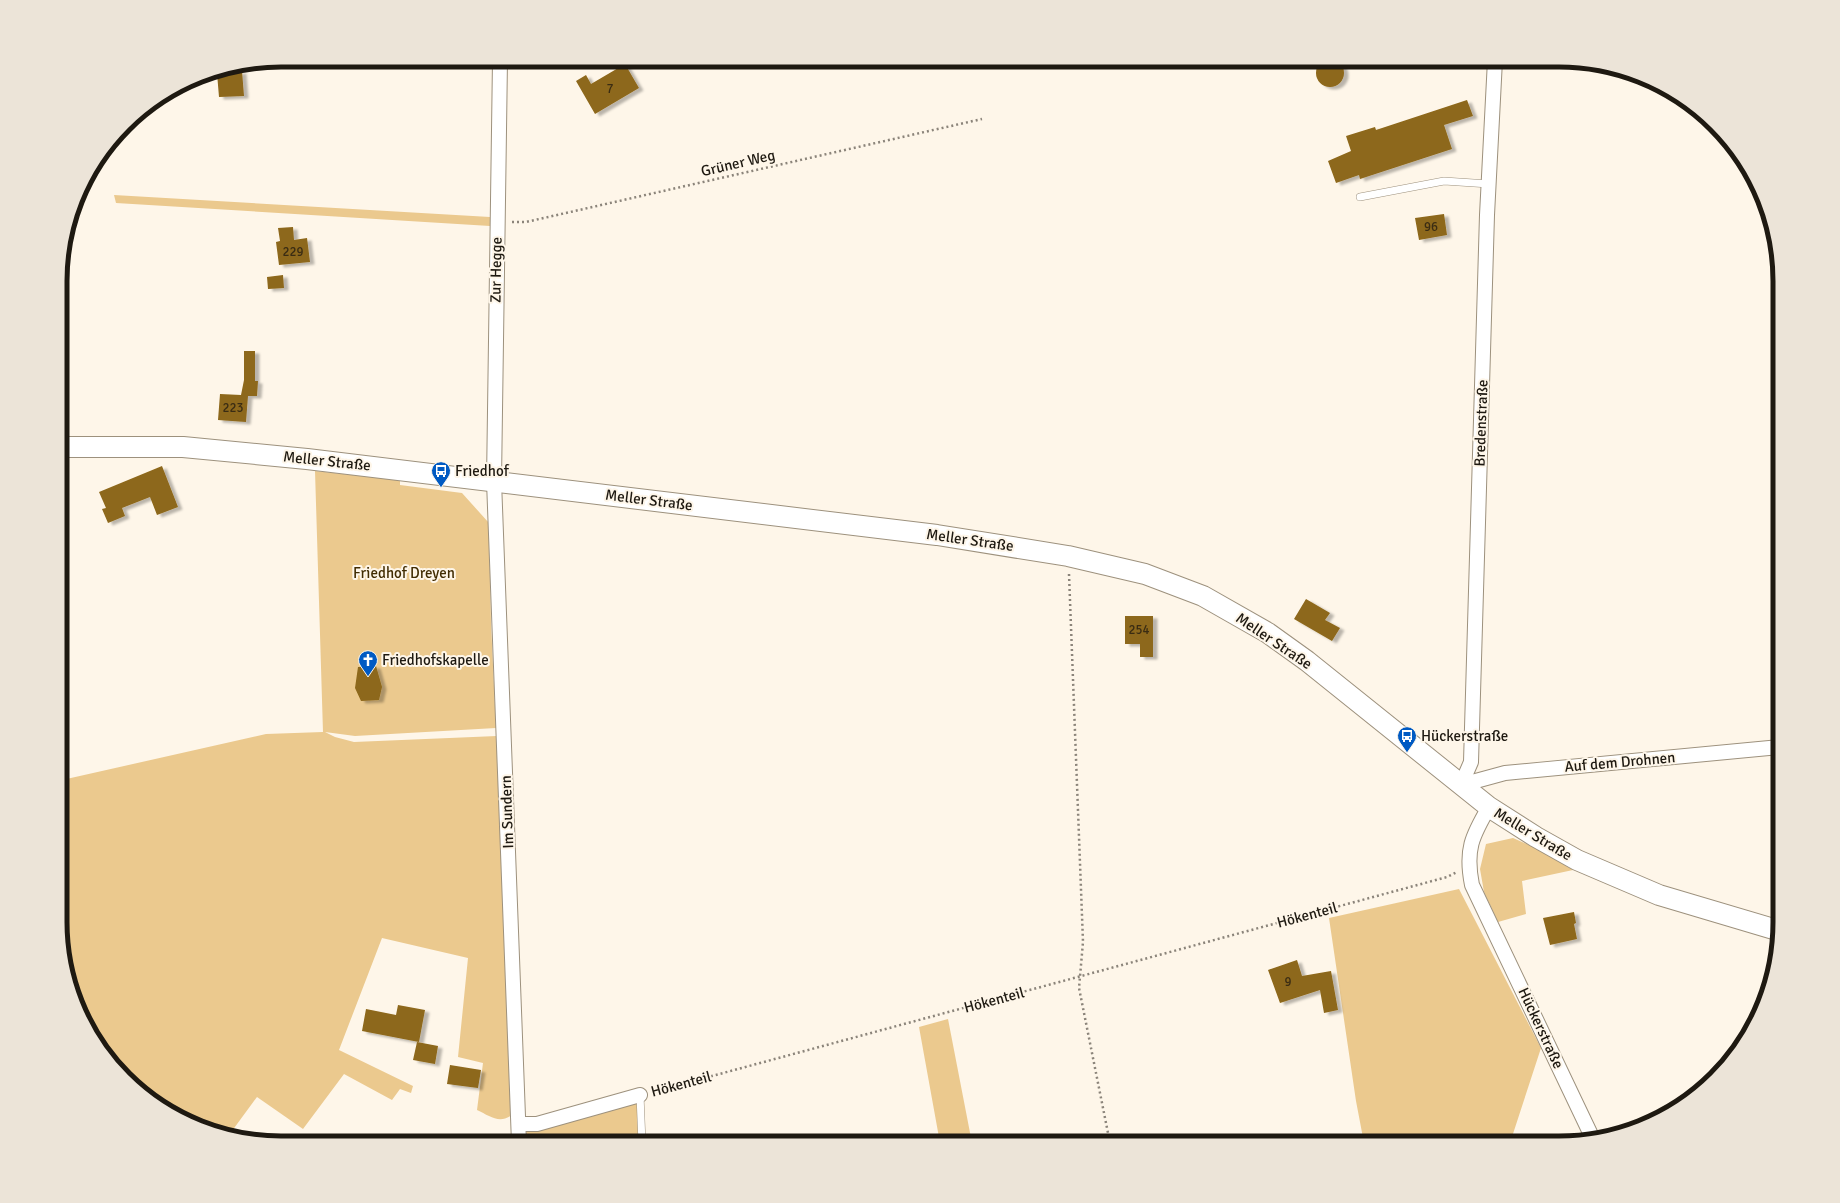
<svg xmlns="http://www.w3.org/2000/svg" width="1840" height="1203" viewBox="0 0 1840 1203" font-family="Signika,sans-serif">
<style>
.green{fill:#ebc98e}
.building{fill:#8d671a;filter:url(#shadow)}
.lines{fill:none;stroke-linecap:round;stroke-linejoin:round}
.lane-casing{stroke:#9d917d;stroke-width:8}
.street-casing{stroke:#9d917d;stroke-width:16}
.secondary-casing{stroke:#9d917d;stroke-width:22}
.path{stroke:#8b847a;stroke-width:2.5;stroke-dasharray:2 3;stroke-linecap:butt}
.lane{stroke:#fff;stroke-width:7}
.street{stroke:#fff;stroke-width:14}
.secondary{stroke:#fff;stroke-width:20}
.labels{text-anchor:middle;dominant-baseline:central;stroke-width:4;stroke-linejoin:round;paint-order:stroke}
.number-label{font-size:13px;fill:#3a2c13}
.street-label{font-size:15px;fill:#1e1911;stroke:#fef6e9}
.poi-label{font-size:15px;fill:#1e1911;stroke:#fef6e9;text-anchor:start}
.park-label{font-size:15px;fill:#412c02;stroke:#fef6e9}
.rim{fill:none;stroke:#1e1911;stroke-width:5}
</style>
<defs>
<filter id="shadow"><feDropShadow dx="4.5" dy="2.5" stdDeviation="1" flood-color="#0004"/></filter>
</defs>
<rect width="100%" height="100%" fill="#fef6e9"/>
<!-- green -->
<path class="green" d="M114,195L490,217V226L116,203Z
M315,471L400,480V485L462,493L489,523L491,623L496,728L355,736L325,732L335,737L354,742L497,736L513,1114C500,1125 490,1116 477,1110L483,1063L458,1057L468,958L382,938L339,1050L413,1086L411,1093L400,1089L392,1100L344,1074L303,1129L257,1097L229,1135L210,1131L158,1106L125,1078L90,1033L62,951V780L266,734L323,732Z
M1513,838L1538,849L1573,870L1522,881L1526,914L1498,922L1484,892L1480,869L1486,844Z
M1459,889L1541,1048L1510,1143H1364L1356,1101L1329,918Z
M948,1019L972,1143H940L919,1027Z
M637,1101L639,1143H526V1133L529,1130Z"/>
<!-- building -->
<path class="building" d="M1316 73a14 14 0 1 1 28 0a14 14 0 1 1-28 0Z
M625,64L639,88L595,114L576,81L586,75L591,84Z
M230,70V72L242,71L244,96L219,97L217,73Z
M1467,100L1473,116L1444,125L1452,149L1360,179L1359,175L1336,183L1328,161L1351,151L1346,136L1375,127L1376,130Z
M1444,214L1447,235L1419,240L1415,218Z
M293,227L294,240L307,238L310,262L279,265L276,242L280,241L278,228Z
M283,275L284,288L268,289L267,277Z
M244,351H255V381H258L257,396H248L246,422L218,420L220,394L241,395L244,380Z
M162,466L178,507L157,515L150,497L122,508L125,516L108,523L102,509L106,508L99,492Z
M1306,599L1330,613L1325,620L1340,628L1332,641L1294,619Z
M1125,616H1153V657H1140V644H1125Z
M376,666L382,687L379,700L361,701L355,688L358,667Z
M1574,912L1576,923L1574,924L1577,939L1550,945L1543,918Z
M1297,960L1302,976L1331,971L1338,1010L1324,1013L1320,990L1280,1003L1268,970Z
M398,1005L425,1010L419,1042L362,1031L366,1009L396,1015Z
M417,1042L438,1046L435,1064L413,1060Z
M450,1065L481,1070L478,1088L447,1084Z"/>
<g class="lines">
<defs>
<path id="lane" d="M1360,197L1444,181L1489,184
M640,1095L642,1143"/>
<path id="street" d="M500,60L494,481L519,1143
M1461,785L1471,762L1487,215L1495,60
M1461,785L1505,773L1780,747
M1489,807C1472,836 1465,850 1472,885L1593,1139
M519,1124H537L640,1095"/>
<path id="secondary" d="M62,447H183L307,459L937,535L1068,556L1145,574L1203,596L1268,633L1307,661L1489,807L1536,837L1577,860L1659,895L1780,931"/>
</defs>
<!-- lane casing -->
<use href="#lane" class="lane-casing"/>
<!-- street casing -->
<use href="#street" class="street-casing"/>
<!-- secondary casing -->
<use href="#secondary" class="secondary-casing"/>
<!-- path -->
<path class="path" d="M512,222H526L982,119
M1069,574L1083,942L1079,988L1110,1143
M653,1092L1447,877L1457,872"/>
<!-- lane -->
<use href="#lane" class="lane"/>
<!-- street -->
<use href="#street" class="street"/>
<!-- secondary -->
<use href="#secondary" class="secondary"/>
</g>
<!-- icons -->
<defs>
<symbol id="bus-pin" viewBox="-11 -11 22 30"><path d="M0 17L-7.5 6A9.5 9.5 0 1 1 7.5 6Z" fill="#005ac3" stroke="#fef6e9"/><path d="M-5-6H5V4H4V6H2V4H-2V6H-4V4H-5ZM-3.5-4V0h7V-4ZM-3.5 1.2v1.5H-2V1.2ZM2 1.2v1.5H3.5V1.2Z" fill="#fff"/></symbol>
<symbol id="church-pin" viewBox="-11 -11 22 30"><path d="M0 17L-7.5 6A9.5 9.5 0 1 1 7.5 6Z" fill="#005ac3" stroke="#fef6e9"/><path d="M-1.2-6h2.4v3.5h3.3v2.4h-3.3V6h-2.4V-.1h-3.3v-2.4h3.3Z" fill="#fff"/></symbol>
</defs>
<g fill-rule="evenodd">
<use href="#bus-pin" x="430" y="460" width="22" height="30"/>
<use href="#church-pin" x="357" y="649" width="22" height="30"/>
<use href="#bus-pin" x="1396" y="725" width="22" height="30"/>
</g>
<g class="labels">
<!-- number labels -->
<g class="number-label">
<text x="610" y="89">7</text>
<text x="1431" y="227">96</text>
<text x="293" y="252">229</text>
<text x="233" y="408">223</text>
<text x="1139" y="630">254</text>
<text x="1288" y="982">9</text>
</g>
<!-- street labels -->
<g class="street-label">
<text transform="translate(738 163) rotate(-13)">Grüner Weg</text>
<text transform="translate(496 270) rotate(-89)">Zur Hegge</text>
<text transform="translate(1481 423) rotate(-88)">Bredenstraße</text>
<text transform="translate(327 461) rotate(6)">Meller Straße</text>
<text transform="translate(649 500) rotate(7)">Meller Straße</text>
<text transform="translate(970 540) rotate(8)">Meller Straße</text>
<text transform="translate(1274 641) rotate(34)">Meller Straße</text>
<text transform="translate(1620 762) rotate(-5)">Auf dem Drohnen</text>
<text transform="translate(507 812) rotate(-92)">Im Sundern</text>
<text transform="translate(1533 834) rotate(31)">Meller Straße</text>
<text transform="translate(1307 915) rotate(-15)">Hökenteil</text>
<text transform="translate(994 1000) rotate(-15)">Hökenteil</text>
<text transform="translate(1541 1028) rotate(65)">Hückerstraße</text>
<text transform="translate(681 1084) rotate(-15)">Hökenteil</text>
</g>
<!-- poi labels -->
<g class="poi-label">
<text x="455" y="471">Friedhof</text>
<text x="382" y="660">Friedhofskapelle</text>
<text x="1421" y="736">Hückerstraße</text>
</g>
<!-- park labels -->
<g class="park-label">
<text x="404" y="573">Friedhof Dreyen</text>
</g>
</g>
<!-- crop -->
<path d="M0 0H1840V1203H0ZM281 67H1559A214 214 0 0 1 1773 281V922A214 214 0 0 1 1559 1136H281A214 214 0 0 1 67 922V281A214 214 0 0 1 281 67Z" fill="#ece4d8" fill-rule="evenodd"/>
<path class="rim" d="M281 67H1559A214 214 0 0 1 1773 281V922A214 214 0 0 1 1559 1136H281A214 214 0 0 1 67 922V281A214 214 0 0 1 281 67Z"/>
</svg>
